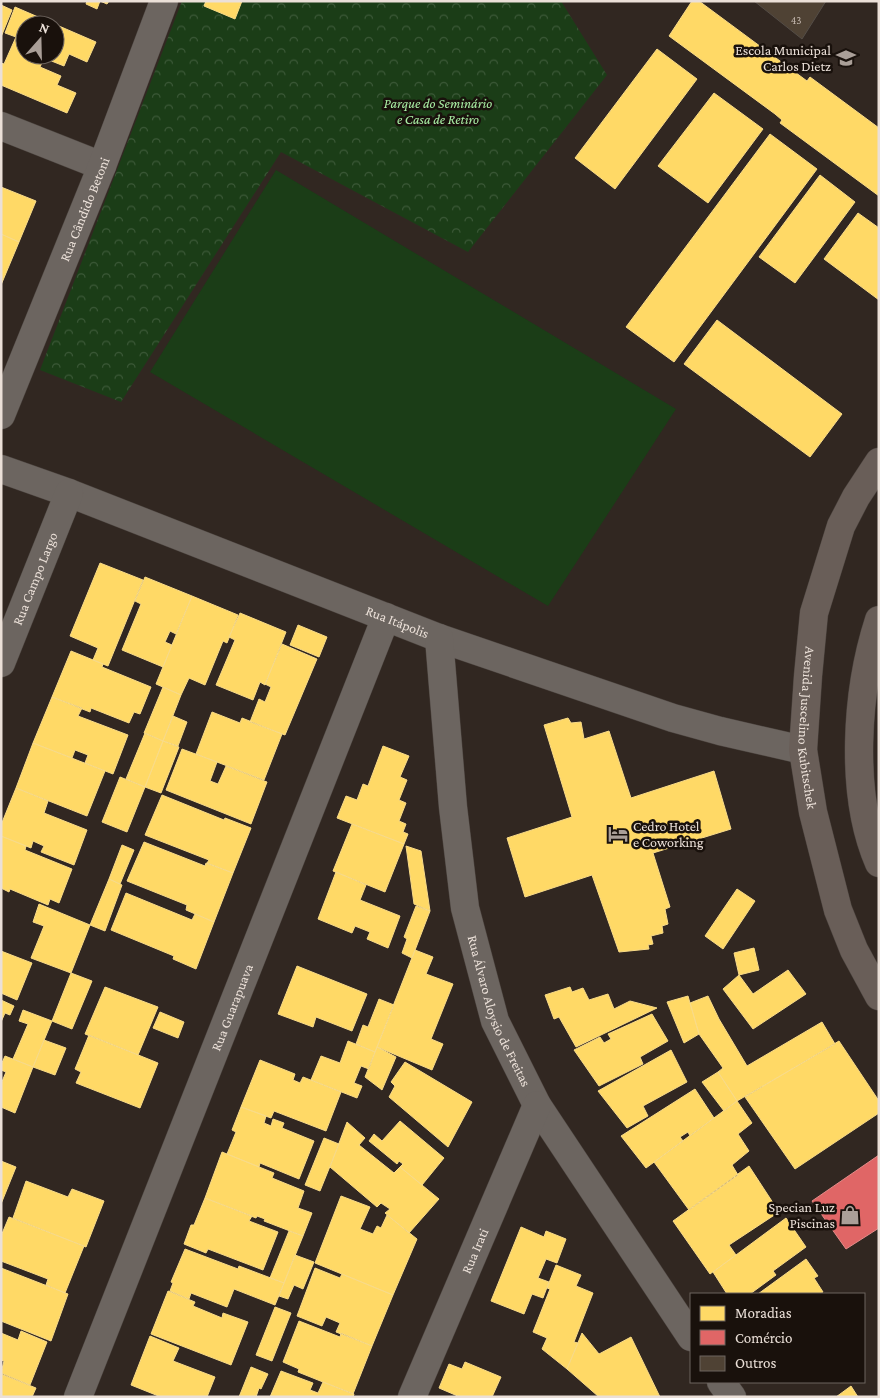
<svg xmlns="http://www.w3.org/2000/svg" width="880" height="1398" viewBox="0 0 880 1398" font-family="'Crimson Pro',serif">
<style>
.park{fill:url(#park-crowns)}
.pitch{fill:#1b3d17}
.homes{fill:#ffd966;stroke:#f9db88;fill-rule:evenodd}
.shops{fill:#e06666;stroke:#e38b88}
.building{fill:#4f4234;stroke:#544d47}
.lines{fill:none;stroke-linecap:round;stroke-linejoin:round}
.minor-casing{stroke:#4a423d;stroke-width:29}
.major-casing{stroke:#4a423d;stroke-width:29}
.minor{stroke:#6c6560;stroke-width:28}
.major{stroke:#695e58;stroke-width:28}
.labels{text-anchor:middle;dominant-baseline:central;stroke-width:5;stroke-linejoin:round;paint-order:stroke}
.number-label{font-size:11px;fill:#c4b8af}
.poi-label{font-size:14px;fill:#ebe0d8;stroke:#19110c;text-anchor:end}
.park-label{font-size:14px;font-style:italic;fill:#a9eea4;stroke:#19110c}
.street-label{font-size:14px;fill:#ebe0d8;stroke:#19110c}
</style>
<defs>
<pattern id="park-crowns" width="20" height="18" patternUnits="userSpaceOnUse" patternTransform="scale(1.25)"><rect width="20" height="18" fill="#1b3d17"/><path d="M2 6a3 3 0 1 1 6 0M12 15a3 3 0 1 1 6 0" fill="none" stroke="#3c5938"/></pattern>
</defs>
<rect width="100%" height="100%" fill="#312721"/>
<!-- park -->
<path class="park" d="M182,1H561L607,75L468,252L281,152L121,402L40,370Z"/>
<!-- pitch -->
<path class="pitch" d="M276,170L676,409L548,606L150,372Z"/>
<!-- homes -->
<path class="homes" d="M87,1H109L107,4L100,1L97,9L86,4Z
M206,1H242L235,19L204,6Z
M692,1H699L807,81L810,77L879,128V196L780,123L782,120L775,114L669,36Z
M1,5L12,10L1,37Z
M15,7L96,42L87,62L69,54L64,66L44,58L40,67L61,76L57,85L76,93L67,113L1,85V63L4,64L16,37L5,33ZM25,25H55V55H25Z
M657,49L697,79L615,189L575,158Z
M714,93L763,129L708,203L658,166Z
M770,134L817,169L674,362L626,327Z
M820,175L855,202L795,283L759,257Z
M1,187L36,201L19,242L1,234Z
M858,213L879,228V300L824,259Z
M1,234L19,242L1,285Z
M717,320L842,414L810,457L684,364Z
M100,563L143,580L108,666L93,660L98,648L70,636Z
M145,577L192,596L176,634L170,631L165,642L172,645L163,667L122,650L141,604L135,601Z
M192,596L238,615L227,643L223,641L205,685L189,678L181,695L156,684Z
M240,613L286,632L265,685L260,682L253,700L216,685L235,640L229,637Z
M298,625L327,637L319,657L290,645Z
M282,644L317,659L285,735L250,722L259,699L265,702L271,687L265,684Z
M71,651L103,664L102,667L151,687L140,714L134,712L129,723L91,708L90,712L52,697Z
M163,687L181,695L163,741L144,733Z
M52,697L82,708L78,716L128,735L113,774L85,763L88,755L75,750L72,758L33,743Z
M212,712L240,723L242,718L282,734L264,780L196,754Z
M173,716L187,722L178,746L163,741Z
M568,718L571,723L581,722L584,739L609,731L631,798L714,771L731,829L653,853L670,907L665,909L668,924L662,926L663,933L651,936L653,944L648,945L649,949L619,952L592,875L525,897L507,838L572,817L544,725Z
M145,733L163,741L145,787L126,779Z
M163,741L179,747L161,793L145,787Z
M33,743L105,771L87,816L16,788Z
M383,746L409,756L400,777L407,780L399,800L406,803L399,821L406,824L403,832L408,834L404,844L337,818L346,796L357,800L363,784L368,786Z
M182,749L217,762L210,781L218,784L226,766L267,782L251,824L166,790Z
M120,777L145,787L127,832L102,822Z
M16,788L48,801L44,813L87,830L74,865L41,852L44,846L33,841L31,848L1,836V825Z
M162,795L224,820L225,818L251,828L233,873L207,863L209,860L145,835Z
M352,824L404,844L385,892L333,871Z
M1,836L26,846L25,850L72,869L59,903L50,899L48,905L10,889L9,892L1,888Z
M144,842L205,866L206,863L233,873L214,922L186,910L187,905L127,881Z
M122,845L134,850L120,884L109,879Z
M406,846L421,851L430,911L414,904Z
M336,872L366,885L360,900L400,916L388,948L367,939L370,932L355,926L352,933L318,919Z
M109,879L122,885L105,931L90,925Z
M737,889L755,901L723,949L705,936Z
M126,893L192,920L195,914L214,922L196,969L173,959L174,956L111,930Z
M39,904L90,925L71,973L31,958L44,926L33,922Z
M416,906L430,911L412,958L402,953L407,939L404,937Z
M754,948L759,970L739,975L734,953Z
M415,950L433,957L426,974L453,984L431,1039L443,1044L432,1070L377,1047Z
M1,951L32,963L17,1000L1,993Z
M297,966L367,994L352,1031L316,1017L313,1027L278,1014Z
M788,970L806,994L753,1029L723,989L739,975L753,994Z
M71,973L92,981L72,1029L52,1021Z
M105,987L158,1007L138,1055L85,1034Z
M570,987L572,992L583,988L589,1000L608,994L614,1009L630,1001L657,1008L576,1047L559,1017L554,1019L545,995Z
M688,996L699,1034L684,1043L667,1002Z
M708,996L719,1019L747,1066L822,1022L835,1044L737,1101L718,1072L723,1068L699,1034L690,1003Z
M379,999L394,1005L375,1052L356,1044L363,1025L368,1027Z
M1,1000L14,1006L10,1015L5,1013L1,1022Z
M23,1010L52,1021L33,1067L13,1059L28,1024L19,1021Z
M160,1012L184,1022L178,1038L153,1028Z
M652,1014L668,1041L640,1057L643,1064L599,1086L574,1050L600,1037L604,1043L611,1039L608,1034Z
M89,1035L158,1063L140,1108L76,1083L81,1072L75,1069Z
M44,1040L66,1048L55,1075L33,1067Z
M348,1041L375,1052L369,1069L361,1066L354,1083L362,1086L357,1098L311,1080L321,1056L340,1063Z
M839,1041L879,1101V1113L795,1169L745,1097Z
M377,1047L396,1057L382,1090L365,1077Z
M671,1050L687,1082L643,1106L648,1116L627,1128L598,1091Z
M5,1056L33,1067L15,1113L1,1107V1084L6,1072L1,1070V1065Z
M260,1060L295,1074L293,1080L300,1083L303,1077L341,1092L326,1131L274,1111L271,1118L241,1107Z
M405,1062L472,1102L448,1147L389,1097L395,1086L391,1082Z
M718,1072L737,1101L724,1111L702,1082Z
M695,1089L714,1118L690,1136L688,1132L680,1137L683,1141L646,1168L621,1136Z
M737,1101L752,1123L738,1134L749,1151L732,1165L738,1175L689,1210L654,1162Z
M241,1107L266,1116L264,1123L271,1126L273,1119L284,1123L282,1128L314,1141L299,1179L260,1163L259,1167L227,1154L236,1132L232,1130Z
M400,1121L444,1158L422,1185L400,1167L403,1164L399,1161L397,1164L369,1141L374,1134L382,1141Z
M347,1122L365,1138L359,1145L394,1173L400,1167L439,1199L409,1233L385,1213L390,1209L381,1203L377,1207L330,1167Z
M324,1138L339,1144L320,1191L305,1185Z
M222,1152L274,1173L272,1178L304,1191L298,1208L312,1213L303,1236L264,1221L265,1219L257,1216L256,1218L205,1198Z
M1,1161L16,1167L1,1204Z
M749,1166L779,1212L729,1245L736,1255L710,1274L673,1221Z
M26,1181L68,1197L72,1189L104,1201L86,1247L13,1218Z
M341,1196L370,1207L360,1229L373,1234L377,1226L381,1228L387,1215L417,1239L393,1295L315,1263Z
M205,1198L252,1216L249,1221L278,1232L263,1270L208,1249L206,1253L184,1244L191,1225H194Z
M9,1217L84,1246L65,1293L46,1285L48,1279L1,1261V1236Z
M786,1218L806,1247L773,1271L776,1275L750,1294H727L713,1272Z
M521,1227L544,1237L546,1231L566,1239L557,1263L546,1259L538,1278L549,1282L543,1298L532,1294L524,1314L491,1301Z
M289,1231L303,1236L284,1283L270,1278Z
M185,1249L238,1269L239,1266L284,1283L275,1305L234,1289L227,1307L191,1293L189,1299L170,1291L173,1283L171,1282Z
M295,1255L314,1262L303,1289L294,1285L288,1299L279,1296Z
M806,1259L818,1276L814,1278L823,1292L819,1294H758Z
M556,1265L581,1275L576,1286L593,1293L574,1342L578,1343L567,1369L542,1349L547,1338L533,1332L550,1289L547,1288Z
M1,1268L68,1294L51,1341L1,1321Z
M315,1268L340,1278L342,1274L393,1295L372,1346L336,1332L340,1323L326,1317L322,1326L297,1316Z
M168,1291L195,1302L193,1306L222,1318L223,1313L248,1322L231,1365L151,1334Z
M275,1307L291,1313L272,1361L256,1355Z
M299,1321L340,1337L341,1333L372,1346L353,1394L298,1372L299,1369L283,1362Z
M21,1331L47,1342L30,1385L1,1373L4,1361L1,1360V1333L18,1340Z
M582,1333L599,1354L631,1337L660,1397H599L567,1369Z
M150,1336L179,1348L173,1361L215,1377L207,1397H161L131,1385Z
M465,1362L501,1377L492,1397H460L439,1388L449,1364L462,1369Z
M251,1367L268,1374L261,1389L259,1388L256,1397H239Z
M281,1371L313,1383L310,1390L318,1393L323,1382L354,1394L353,1397H270Z
M1,1374L36,1388L32,1397H1Z
M851,1386L858,1397H836Z"/>
<!-- shops -->
<path class="shops" d="M879,1155V1228L846,1249L812,1201Z"/>
<!-- building -->
<path class="building" d="M754,1H826L802,39Z"/>
<g class="lines">
<defs>
<g id="minor">
<path d="M1,126L102,166"/>
<path id="s1" d="M1,415L102,166L164,1"/>
<path id="s2" d="M1,469L69,493L439,638L673,718L720,731L803,750"/>
<path id="s3" d="M439,638L453,807L465,908L495,1021L537,1105L691,1337"/>
<path id="s4" d="M1,663L69,493"/>
<path d="M721,1382L732,1397"/>
<path id="s5" d="M78,1397L386,617"/>
<path id="s6" d="M412,1397L537,1105"/>
</g>
<g id="major">
<path id="s7" d="M879,462L856,497L841,526L814,613L808,676L803,750L813,812L838,910L854,950L879,996"/>
<path d="M879,620C856,691 849,794 879,863"/>
</g>
</defs>
<!-- minor casing -->
<use href="#minor" class="minor-casing"/>
<!-- major casing -->
<use href="#major" class="major-casing"/>
<!-- minor -->
<use href="#minor" class="minor"/>
<!-- major -->
<use href="#major" class="major"/>
</g>
<!-- icons -->
<defs>
<symbol id="school-bare" viewBox="-9 -9 18 18"><path d="M0-5L7-2L0 1L-7-2ZM-4 1L0 2.5L4 1V4Q0 6-4 4Z" fill="#aa9f98" stroke="#19110c" stroke-width="2.5" paint-order="stroke"/></symbol>
<symbol id="hotel-bare" viewBox="-9 -9 18 18"><path d="M-6-4.5h1.5V1H6V5H4.5V3h-9V5H-6ZM-4 0a1.8 1.8 0 1 1 3.6 0ZM.5 0V-2.5h3Q6-2.5 6 0Z" fill="#aa9f98" stroke="#19110c" stroke-width="2.5" paint-order="stroke"/></symbol>
<symbol id="shop-bare" viewBox="-9 -9 18 18"><path d="M-5-2.5h2.3a2.7 3.5 0 0 1 5.4 0H5L5.5 6h-11ZM-1.5-2.5h3a1.5 2.3 0 0 0-3 0Z" fill="#aa9f98" stroke="#19110c" stroke-width="2.5" paint-order="stroke"/></symbol>
</defs>
<g fill-rule="evenodd">
<use href="#school-bare" x="832" y="44" width="28" height="28"/>
<use href="#hotel-bare" x="604" y="820" width="28" height="28"/>
<use href="#shop-bare" x="836" y="1201" width="28" height="28"/>
</g>
<g class="labels">
<!-- number labels -->
<g class="number-label">
<text x="796" y="20">43</text>
</g>
<!-- poi labels -->
<g class="poi-label">
<text x="831" y="50">Escola Municipal<tspan x="831" dy="16">Carlos Dietz</tspan></text>
<text x="633" y="826" text-anchor="start">Cedro Hotel<tspan x="633" dy="16">e Coworking</tspan></text>
<text x="835" y="1207">Specian Luz<tspan x="835" dy="16">Piscinas</tspan></text>
</g>
<!-- park labels -->
<g class="park-label">
<text x="438" y="103">Parque do Seminário<tspan x="438" dy="16">e Casa de Retiro</tspan></text>
</g>
<!-- street labels -->
<g class="street-label">
<text stroke="none"><textPath href="#s1" startOffset="222">Rua Cândido Betoni</textPath></text>
<text stroke="none"><textPath href="#s4" startOffset="91">Rua Campo Largo</textPath></text>
<text stroke="none"><textPath href="#s2" startOffset="425">Rua Itápolis</textPath></text>
<text stroke="none"><textPath href="#s7" startOffset="281">Avenida Juscelino Kubitschek</textPath></text>
<text stroke="none"><textPath href="#s5" startOffset="419">Rua Guarapuava</textPath></text>
<text stroke="none"><textPath href="#s3" startOffset="380">Rua Álvaro Aloysio de Freitas</textPath></text>
<text stroke="none"><textPath href="#s6" startOffset="159">Rua Irati</textPath></text>
</g>
</g>
<!-- border -->
<rect width="880" height="1398" fill="none" stroke="#ebe0d8" stroke-width="5"/>
<!-- legend -->
<rect x="690" y="1293" width="175" height="90" fill="#19110c" stroke="#6d645e"/>
<rect x="700" y="1306" width="25" height="15" fill="#ffd966" stroke="#6d645e"/>
<text x="735" y="1318" font-size="15" fill="#ebe0d8">Moradias</text>
<rect x="700" y="1330" width="25" height="15" fill="#e06666" stroke="#6d645e"/>
<text x="735" y="1343" font-size="15" fill="#ebe0d8">Comércio</text>
<rect x="700" y="1356" width="25" height="15" fill="#4f4234" stroke="#6d645e"/>
<text x="735" y="1368" font-size="15" fill="#ebe0d8">Outros</text>
<!-- north arrow -->
<g transform="translate(40 40) rotate(20)"><circle r="24" fill="#19110c" stroke="#6d645e"/>
<path d="M0-4L9 19L0 12L-9 19Z" fill="#aa9f98"/>
<text y="-8" font-size="14" font-weight="bold" text-anchor="middle" fill="#ebe0d8">N</text>
</g>
</svg>
